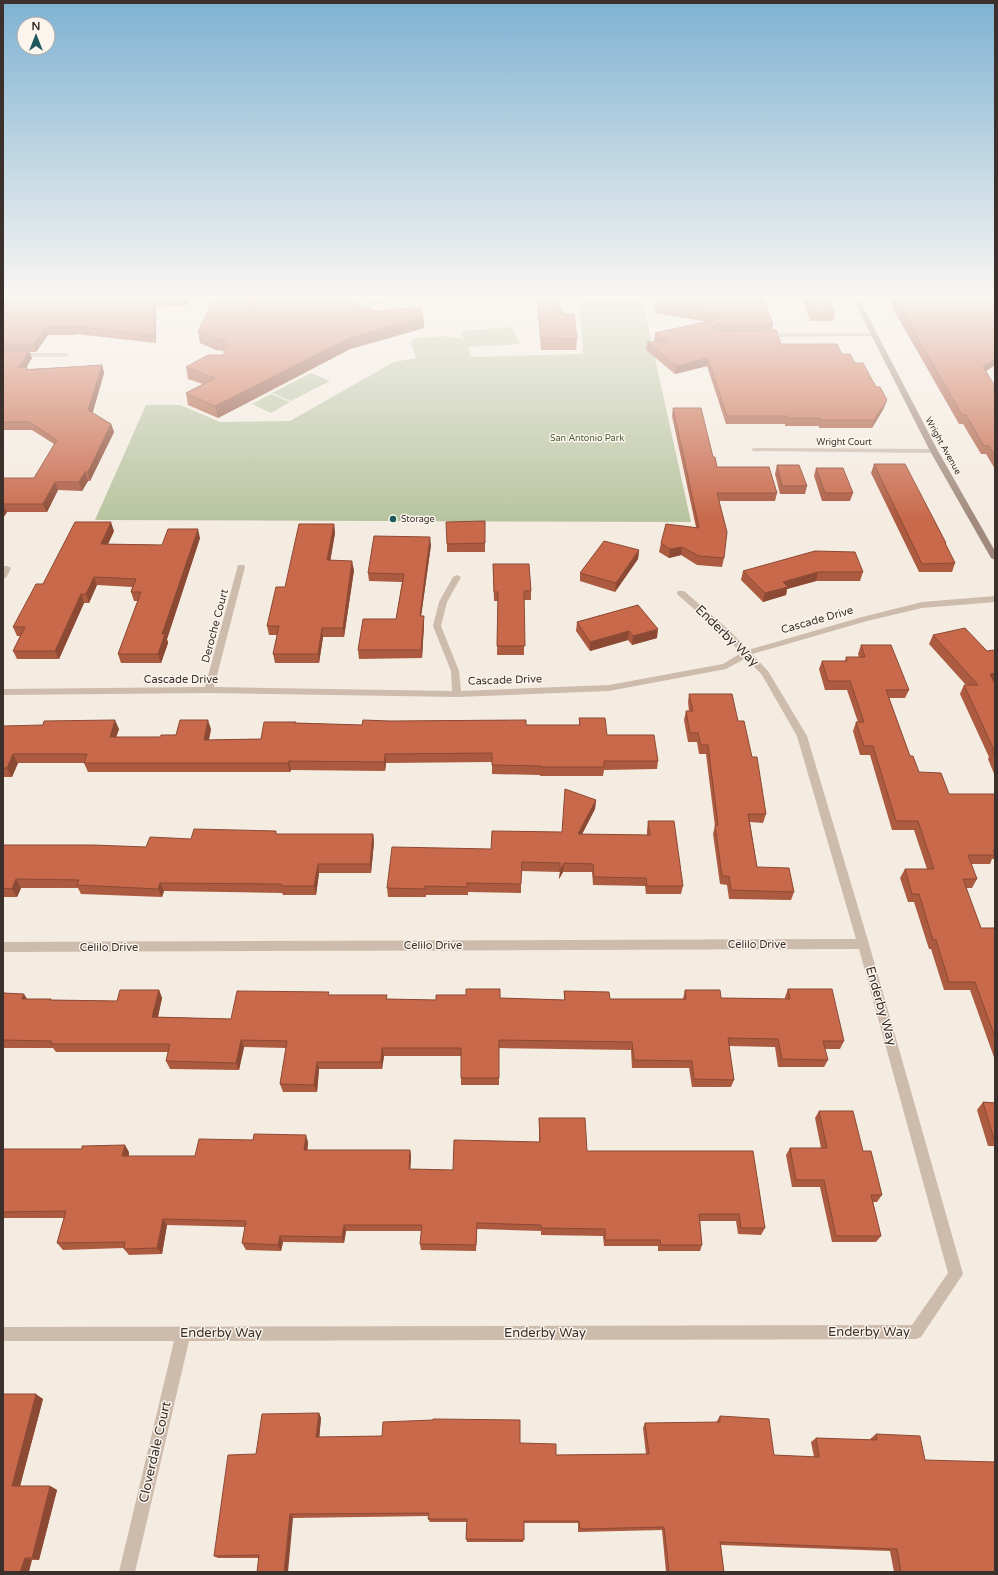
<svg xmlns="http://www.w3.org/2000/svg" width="998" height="1575" viewBox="0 0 998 1575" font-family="'Varela Round',sans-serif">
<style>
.green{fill:#b8c4a0}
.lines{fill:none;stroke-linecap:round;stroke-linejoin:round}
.street{fill:#cdbbac;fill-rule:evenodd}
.secondary{fill:#a18a7d;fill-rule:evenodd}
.wall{fill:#ac5a40}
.shaded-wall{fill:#8c4a34}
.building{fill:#c8694b;stroke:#8c4a34}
.poi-dot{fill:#1f5a5e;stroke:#fbf5ee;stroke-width:1.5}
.labels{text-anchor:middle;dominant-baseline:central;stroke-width:3;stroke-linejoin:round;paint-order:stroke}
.far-park-label{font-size:9px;fill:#4a5a2e;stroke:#fbf5ee}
.far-street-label{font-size:9px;fill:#3b302b;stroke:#fbf5ee}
.far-poi-label{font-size:9px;fill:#3b302b;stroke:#fbf5ee;text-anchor:start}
.street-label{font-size:11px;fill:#3b302b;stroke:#fbf5ee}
.near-street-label{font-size:13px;fill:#3b302b;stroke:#fbf5ee}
</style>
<rect width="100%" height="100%" fill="#f4ebe1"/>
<!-- green -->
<path class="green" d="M353,299H394C382,306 363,308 353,299Z
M579,299H642L691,522L95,520L146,405H180L220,422L290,421L394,362L416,358L411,343L412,339C423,337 456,334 464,340L461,331L512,327L520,343C503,347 486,345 468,347L471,357L583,354Z
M311,373L330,381L291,401L272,393Z
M271,394L290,402L271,413L252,404Z"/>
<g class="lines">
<!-- street -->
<path class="street" d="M874,333L876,334V336L764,337L761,335L764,333Z
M3,353H66L69,355L66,357H3Z
M754,448L934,449L938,451L934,453L752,451V449Z
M238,565H244L245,567L214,687L452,691L451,671L433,626L439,602L453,577L457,575L461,577L447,602L441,626L459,671L461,691L609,685L723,664L741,653L724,635L678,595L677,593L678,591H684L730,631L748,650L862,617L922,602L995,596V602L922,608L867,621L752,654L768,671L807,736L869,944L963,1274L921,1337L916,1339L189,1341L135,1572H119L174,1341H3V1327L912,1325L948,1273L859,949L3,952V942L856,939L797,736L762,675L746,658L726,669L609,691L457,697L209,693L3,695V689L205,687Z
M4,566H7L11,568L6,578H3Z"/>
<!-- secondary -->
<path class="secondary" d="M853,299H859L938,451L995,551V560L991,558L930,451Z"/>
</g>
<!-- wall -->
<path class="wall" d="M3,299H191L187,306L156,307V343L76,334L74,335H48L36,352H29L32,358L26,368L28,369L102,365L104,373L92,413L111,424L114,432L90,481H88L82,491L58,490L47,512H7L3,518V478H34L54,444L32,430H3Z
M537,299H556L577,339L576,350H541Z
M655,299L773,324L772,330L781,344L842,354L855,363L884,408L872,428H819V426H785V424H726L707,366L675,374L646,350L647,342H656L654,341L655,333L708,322L654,313Z
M802,299H829L835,313L833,321H810Z
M891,299H995V365L986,371L995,386V469L986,454H981L963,424H959L892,307L893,304Z
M376,311L423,317L424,328L350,349L218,418L188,405L186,393L203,384L188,379L186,367L224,355V351L216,350L200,343L198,332Z
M673,408L713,457L717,467L777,493L775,501H719L724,558L722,567L697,565L681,555L669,558L659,552L661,543L696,527L672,416Z
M874,464L946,543V545L955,563L952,572H919L871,473Z
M777,465L807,486L805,494H780L775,474Z
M816,468L853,493L850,501H822L814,476Z
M485,521V552H447V544Z
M334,524L335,533L330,560L354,570L344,637H323L319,663H275L273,654L277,635H269L267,626L285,587Z
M114,531L108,544L162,545L200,538L167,639L168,643L161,663H121L118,654L138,601H134L131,592L132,587L97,585L89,603H84L59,659H17L13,651L20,636H17L13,627L43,584Z
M431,545L421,616H424V624L422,658L359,659L358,650L396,619L402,582L369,581L368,573Z
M639,550L638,559L615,592L580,581V573Z
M493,564L531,591V600H524V655H497L498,601H494Z
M743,571L863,572L860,581H816L787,589L786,595L763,602L741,580Z
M638,605L657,638L632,645L628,640L590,651L576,631L577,622Z
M933,635L995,681H994L995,684V776L988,759L989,757L960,694L964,685H966L929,644Z
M861,645L909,690L905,698H889L910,756L919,772L949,794H995V859H992L990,864H971L977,879L972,888H966L981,928H995V1060L970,990H944L931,949H929L914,902H908L900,878L905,869H927L914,830H892L870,755H860L853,731L856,722H858L847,690H825L819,669L822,661H845L846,657H859L858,654Z
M689,694L738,721L752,757L766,814L763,823L750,822L757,867L794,892L791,900L729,899L727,885L720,884L713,834L715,826L706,754H699L697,742H688L684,720L686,711H689L688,702Z
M579,718L607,735L658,761L657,769L604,770L603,776H540V775L492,774V762L386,763L385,771L291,770L290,772H88L84,763H18L12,777H3V726L119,729L116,737H160L211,729L209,740L261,739L296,722V723L362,725L390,721L526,725H579Z
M596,800L595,809L582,834L647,835V830L648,821L683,886L681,894H646L645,886L593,885L592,872H563L559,879L560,872L521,871V893L468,892V895H426V897H388L387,888L491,849L562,832Z
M277,834H373L374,842L371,873H319L316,895H283L282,893L164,891L162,897L81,894L78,888H21L17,897H3V845L146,847L191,839Z
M788,989L844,1041L840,1049H825L828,1060L824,1067H778L775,1047L729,1046L734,1080L731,1087H692L689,1068H632L631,1050L499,1048V1085H461V1056H384L382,1069H319L317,1092H283L280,1084L286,1048L244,1047L239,1070L170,1069L166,1061L168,1052H56L53,1048H3V991L5,993L27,999H51L52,1000L117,1001L159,990L162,998L158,1017L231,1019L329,995H387V999L436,1000L500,998L564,1000V991L610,999H683L685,990L721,998L785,999V997Z
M983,1102L995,1103V1146H988L977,1110Z
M819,1111L863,1151L882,1195L877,1202H873L881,1236L876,1242H832L820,1187H792L786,1155L790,1148H821L815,1118Z
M539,1118L587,1151H753L765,1228L761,1235L738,1234L736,1221H700L702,1245L700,1251H658V1246H604L603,1236L541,1235V1231L477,1229L476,1251L421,1250L420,1244L421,1231H346L344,1243L283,1242L281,1251L246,1250L242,1243L245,1227L167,1225L162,1254L129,1255L124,1249V1248L63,1250L57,1243L64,1218H3V1149L129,1152V1156H195L308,1142L307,1150H410L411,1157L410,1169L453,1170L539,1142Z
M3,1394L43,1399L20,1486H50L57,1490L39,1560H32L3,1572Z
M319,1413L321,1418L319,1437L520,1443L556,1455L646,1454L643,1428L645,1423H717V1421L720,1416L774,1455L814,1457L811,1442L816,1438L870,1440V1439L876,1434L925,1460L995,1572H894L890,1551L721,1545L724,1572H666L662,1530L578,1532V1523H524L523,1542H467L466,1539L467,1522H430L428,1519L429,1516L293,1518L259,1558H218L214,1556L256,1454Z"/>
<!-- shaded-wall -->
<path class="shaded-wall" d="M154,299L156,307V343L154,335Z
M186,299H191L187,306Z
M423,317L424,328L350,349L218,418L215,406L349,338Z
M716,324L715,332L712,328Z
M73,326L76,334L74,335L72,327Z
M46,327L48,335L36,352L34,344Z
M29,351L32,358L20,376L18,368Z
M708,358L707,366L675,374L676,366Z
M995,359V365L980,375L983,367Z
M102,365L104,373L91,419L88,410Z
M887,400L884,408L872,428L874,420Z
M111,424L114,432L90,481L88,472Z
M85,472L88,481L82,491L79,482Z
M55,482L58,490L47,512L43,504Z
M3,504L7,512L3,518Z
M111,522L114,531L104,553L101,544Z
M334,524L335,533L329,569L327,560Z
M198,529L200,538L167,639L168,643L161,663L158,654L162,634Z
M430,537L431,545L420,624V616Z
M682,547L681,555L669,558L670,549Z
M639,550L638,559L615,592L616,583Z
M352,561L354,570L344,637L343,628Z
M818,572L816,581L787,589L786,595L763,602L765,593L783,582Z
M94,577L97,585L89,603L86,594Z
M81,594L84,603L59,659L55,651Z
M424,616V624L422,658L421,650Z
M322,628L323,637L319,663L318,654Z
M658,629L657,638L632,645L633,636Z
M629,631L628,640L590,651V642Z
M995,673V681L986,683L990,674Z
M115,720L119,729L113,746L110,737Z
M208,720L211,729L207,748L204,740Z
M13,754L18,763L12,777L7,768Z
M385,754L386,763L385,771L384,762Z
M289,761L291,770L290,772L288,763Z
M596,800L595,809L578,842V834Z
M373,834L374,842L371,873L370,864Z
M564,863L563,872L559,879L560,871Z
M318,864L319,873L316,895L314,886Z
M16,879L21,888L17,897L12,889Z
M160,883L164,891L162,897L158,889Z
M159,990L162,998L156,1025L152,1017Z
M24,994L29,1002L22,999Z
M241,1040L244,1047L239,1070L236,1063Z
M382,1048L384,1056L382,1069L381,1062Z
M317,1062L319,1069L317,1092L314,1085Z
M306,1135L308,1142L307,1157L304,1150Z
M125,1145L129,1152L127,1163L122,1156Z
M410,1150L411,1157L410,1175L409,1169Z
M163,1219L167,1225L162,1254L157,1248Z
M344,1225L346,1231L344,1243L342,1237Z
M280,1236L283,1242L281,1251L278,1245Z
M36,1394L43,1399L19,1490L12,1486Z
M319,1413L321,1418L319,1441L316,1437Z
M50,1486L57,1490L39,1560L32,1558Z
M290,1514L293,1518L288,1572H284Z
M25,1558L32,1560L29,1572H20Z"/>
<!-- building -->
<path class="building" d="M3,299H154V335L73,326L72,327H46L34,344H3Z
M240,299H344L376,311L421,307L423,317L349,338L215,406L186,393L215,378L186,367L208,355H224V347L228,345L224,343V340L213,338L198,332L212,302H239Z
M538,299H556L564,314H574L577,339L541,338Z
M655,299H763L773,324H716L712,328L716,331L776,330L781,344H837L842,354H850L855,363H863L876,387H880L887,400L874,420H821V418H787V416H727L708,358L676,366L647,342H667L655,333L729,317L655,305Z
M806,299H829L835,313H811Z
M895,299H995V359L983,367L995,386V389H993L995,392V456L989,446H984L966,415H962Z
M3,351H29L18,368L27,367L26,370L102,365L88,410L111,424L88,472H85L79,482H55L43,504H3V478H34L57,440L29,422H3Z
M673,408H701L713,457H715L717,467H769L777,493H717L727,532L724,558L699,556L682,547L670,549L661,543L666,524L699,528Z
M874,464H905L946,543H945L955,563L922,564Z
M777,465H799L807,486H782Z
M816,468H843L853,493H825Z
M485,521V543L447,544L446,522Z
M75,522H111L101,544L162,545L168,529H198L162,634H165L158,654H118L141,592H131L136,579L94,577L86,594H81L55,651H13L25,627H13L36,584H43Z
M299,524H334L327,560L352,561L343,628H322L318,654H273L279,626H267L276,587H285Z
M374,536L430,537L420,616H424L421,650H358L363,619H396L404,574L368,573Z
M604,541L639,550L616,583L580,573Z
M815,551L855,552L863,572H818L783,582L788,587L765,593L743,571Z
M493,564H529L531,591H524L525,646H497L498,592H494Z
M638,605L658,629L633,636L629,631L590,642L577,622Z
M965,628L987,651L993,650L995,652V673L990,674L995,684V756L992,750H994L964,685H978L933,635Z
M861,645H891L909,690H886L910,756H913L919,772L941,773L949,794H995V850H993L995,855H968L977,879H963L981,928H995V1037L975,982H949L936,940H933L919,894H912L905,869H934L918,821H896L873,746H864L856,722H864L850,681H828L822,661H847L846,657H865Z
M689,694H732L738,721H744L752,757H757L766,814H748L757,867L789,868L794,892L731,890L729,876H722L715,825H718L708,745H701L698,733H690L686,711H693Z
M579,718H605L607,735H654L658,761H604V767H541V766L492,765V753L385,754L384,762L289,761L288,763H84L87,754H13L7,768H3V726L43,725L44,721L115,720L110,737H160L161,735H176L180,720H208L204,740L261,739L264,722H296L295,723L362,725L363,720L390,721L526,720V725H580Z
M565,789L596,800L578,834L650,835L648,821H674L683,886H647L646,878L594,877L593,864L564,863L560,871V863L522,862L521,884L467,883V887L425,886V889L387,888L392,847L491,849L492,831L562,832Z
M194,829L276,831V834H373L370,864H318L314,886H281V884L160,883L158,889L77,885L79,880L16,879L12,889L3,888V845H93L146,847L150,837L191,839Z
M466,989H500V998L565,1000L564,991L609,992L610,999H686L685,990H720L721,998L790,999L788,989H832L844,1041H823L828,1060L782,1059L778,1039L728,1038L734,1080L694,1079L692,1061L634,1060L632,1042L499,1040V1078H461V1048H382L381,1062H317L314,1085L280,1084L287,1041L241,1040L236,1063L166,1061L170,1044H51L52,1041L3,1040V993L24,994L22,999H51L50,1000L117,1001L120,990H159L152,1017L231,1019L237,991L329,992L328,995H387L386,999L436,1000V995H466Z
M983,1102L995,1103V1139H994Z
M819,1111H853L863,1151H871L882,1195H871L881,1236H836L824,1180H796L790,1148H827Z
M539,1118H585L587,1151H753L765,1228H741L739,1214H699L702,1245H661L660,1240H605V1229L541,1228V1225L477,1223L476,1245L420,1244L422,1225H344L342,1237L280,1236L278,1245L242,1243L246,1221L163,1219L157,1248L124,1249L125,1242L57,1243L66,1211L3,1212V1149H82V1146L125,1145L122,1156H195L199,1139L253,1140L254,1134L306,1135L304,1150H410L409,1169L453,1170L454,1140L540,1142Z
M3,1394H36L12,1486H50L32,1558H25L20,1572H3Z
M319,1413L316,1437L382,1436L383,1422L433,1420V1419L520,1420V1443L556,1444V1455L649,1454L645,1423L720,1422V1416L769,1419L774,1455L819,1457L816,1438L877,1440L876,1434L920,1436L925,1460L995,1462V1572H901L897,1549L720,1542L724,1572H669L664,1527L580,1529L579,1521H524V1540L466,1539L467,1519H428L429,1513L290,1514L284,1572H257L259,1555L214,1556L228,1455L256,1454L262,1414Z"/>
<!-- sky -->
<linearGradient id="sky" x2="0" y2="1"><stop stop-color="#7eb2d2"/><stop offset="0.57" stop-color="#faf6f2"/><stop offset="1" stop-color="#faf6f2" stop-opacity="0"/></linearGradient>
<rect width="998" height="520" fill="url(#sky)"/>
<!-- markers -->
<circle class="poi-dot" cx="393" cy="519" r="4"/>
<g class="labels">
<!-- far-park labels -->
<g class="far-park-label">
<text x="587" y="438">San Antonio Park</text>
</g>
<!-- far-street labels -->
<g class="far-street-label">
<text x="844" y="442">Wright Court</text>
<text transform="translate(943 446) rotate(61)">Wright Avenue</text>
</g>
<!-- far-poi labels -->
<g class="far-poi-label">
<text x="401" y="519">Storage</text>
</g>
<!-- street labels -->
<g class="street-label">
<text transform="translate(817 620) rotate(-16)">Cascade Drive</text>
<text transform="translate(215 626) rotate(-75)">Deroche Court</text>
<text x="181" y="679">Cascade Drive</text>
<text transform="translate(505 680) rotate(-2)">Cascade Drive</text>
<text x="757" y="944">Celilo Drive</text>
<text x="433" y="945">Celilo Drive</text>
<text x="109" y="947">Celilo Drive</text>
</g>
<!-- near-street labels -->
<g class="near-street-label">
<text transform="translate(727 636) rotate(44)">Enderby Way</text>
<text transform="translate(881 1006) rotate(74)">Enderby Way</text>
<text x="869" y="1332">Enderby Way</text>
<text x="221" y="1333">Enderby Way</text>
<text x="545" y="1333">Enderby Way</text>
<text transform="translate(155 1452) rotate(-77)">Cloverdale Court</text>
</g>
</g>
<!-- border -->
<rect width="998" height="1575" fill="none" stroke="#3b302b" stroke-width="8"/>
<!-- north arrow -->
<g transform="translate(36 36)"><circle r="19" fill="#fbf5ee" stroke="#aea6a0"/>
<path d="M0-3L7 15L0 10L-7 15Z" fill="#1f5a5e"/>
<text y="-6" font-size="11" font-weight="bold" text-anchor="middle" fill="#3b302b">N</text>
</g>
</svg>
